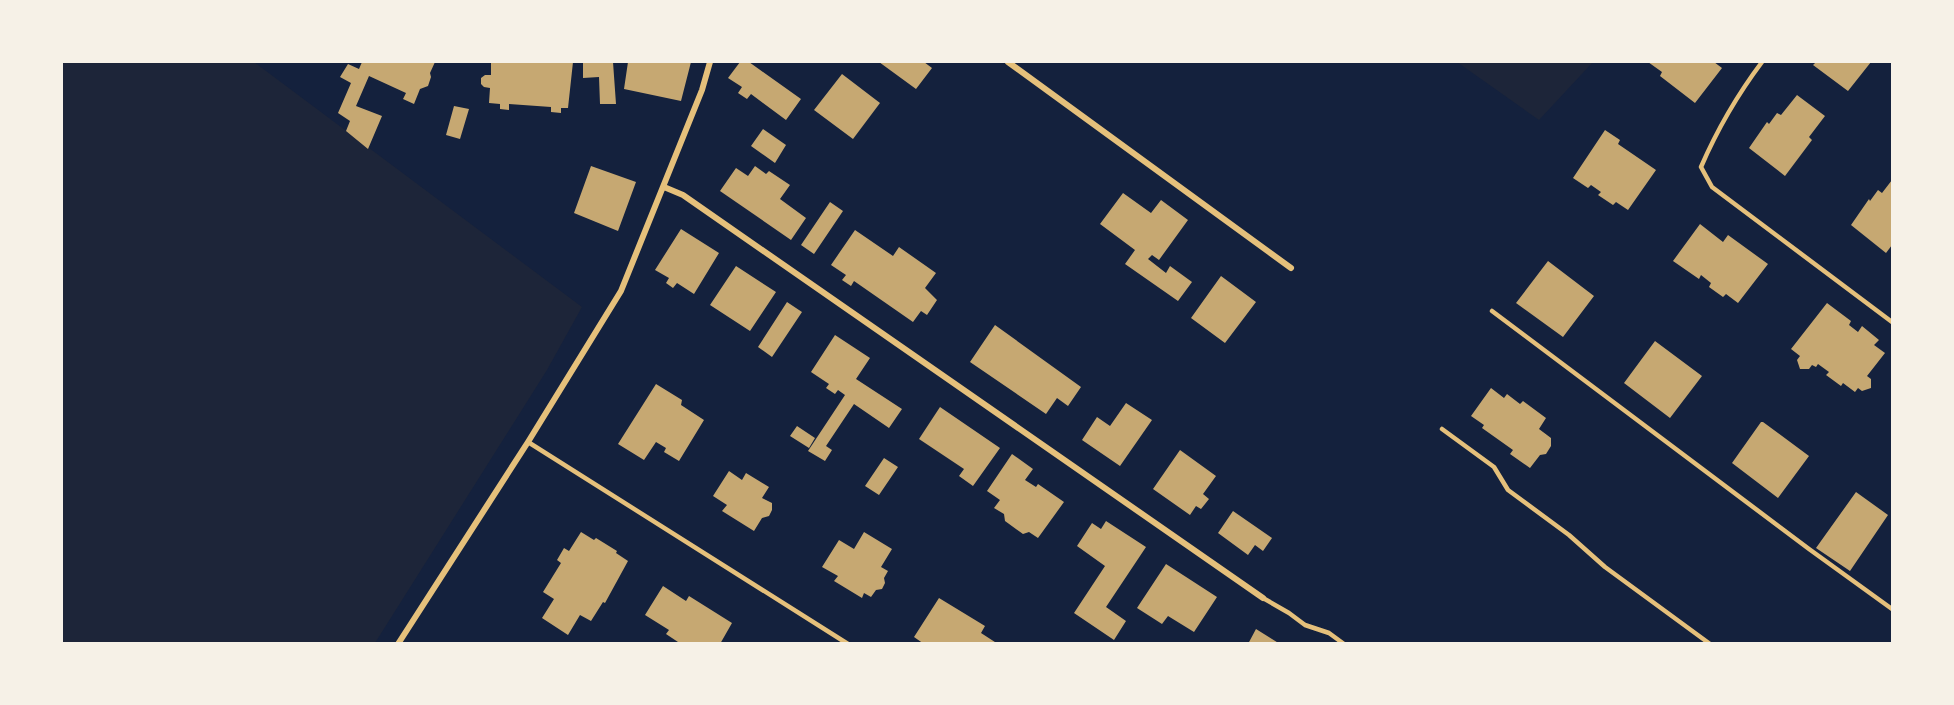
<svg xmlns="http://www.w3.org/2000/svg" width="1954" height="705" viewBox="0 0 1954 705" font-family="'IBM Plex Serif',serif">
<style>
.green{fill:#1d2539}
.building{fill:#c6a872}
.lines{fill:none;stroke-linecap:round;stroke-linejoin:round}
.service{stroke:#e5c07b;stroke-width:4.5}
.minor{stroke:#e5c07b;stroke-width:6}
</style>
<rect width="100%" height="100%" fill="#14213d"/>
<!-- green -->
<path class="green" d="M62,62H254L582,307L547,370L375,643H62Z
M1457,62H1593L1539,120Z"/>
<!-- building -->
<path class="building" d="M362,62H435L430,73L431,77L428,86L420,89L414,104L403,99L406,93L369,76L356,106L382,116L368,149L346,131L350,121L338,113L351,83L340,77L348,64L359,69Z
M491,62H573L568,108H561V113L551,112V107L509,104V110L500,109V104L489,103L490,88L484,87L481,84V78L485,75H491Z
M583,62H613L616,104H600L599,77L583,78Z
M628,62H691L681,101L624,89Z
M740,62H749L801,99L786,120L751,94L747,99L738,93L742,87L728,78Z
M879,62H924L932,68L916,89Z
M1648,62H1714L1722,68L1695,103L1660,76L1662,72Z
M1816,62H1871L1848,91L1813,65Z
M842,74L880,103L853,139L814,110Z
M1797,95L1825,116L1809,137L1812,140L1785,176L1749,148L1767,122L1769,124L1777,113L1781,115Z
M454,106L469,109L460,139L446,135Z
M763,129L786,145L775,163L751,146Z
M1605,130L1620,140L1618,144L1656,170L1628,210L1616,202L1613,205L1598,195L1601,192L1591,185L1588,188L1573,178Z
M591,166L636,182L618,231L574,213Z
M755,166L766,174L769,171L790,185L780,199L806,218L791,240L720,191L736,168L748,176Z
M1892,180V245L1886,253L1851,225L1869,199L1870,201L1878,190L1882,193Z
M1123,193L1151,213L1161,200L1188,220L1159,260L1152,255L1148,259L1166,273L1170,266L1192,282L1178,301L1125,264L1135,250L1100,224Z
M830,202L843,211L814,254L801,245Z
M1700,224L1723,242L1728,235L1768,264L1738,303L1726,294L1723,297L1709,287L1711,283L1701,275L1699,279L1673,261Z
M681,229L719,253L694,294L677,283L673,288L666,283L669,278L655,270Z
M855,230L893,256L899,247L936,273L925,288L937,300L927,315L921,311L913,322L854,281L851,286L842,280L846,275L831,265Z
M1548,261L1594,296L1563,337L1516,303Z
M736,266L776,292L750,331L710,305Z
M1221,276L1256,302L1225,343L1191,318Z
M787,302L802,312L772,357L758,347Z
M1827,303L1851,321L1849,325L1858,332L1862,326L1879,340L1874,345L1885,353L1867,376L1871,379V388L1862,391L1858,388L1855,392L1843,383L1841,386L1826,375L1829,372L1818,364L1816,367L1812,365L1809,369H1800L1797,360L1800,356L1791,349Z
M995,325L1081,387L1068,406L1057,398L1046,414L970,362Z
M835,335L870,358L856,379L902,409L889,428L854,404L826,446L832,450L825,461L808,451L845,395L838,390L835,394L826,388L829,384L811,372Z
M1655,341L1702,376L1670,418L1624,383Z
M656,384L682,400L681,405L704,420L679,461L664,452L666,448L656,442L644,460L618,444Z
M1491,388L1504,398L1507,394L1520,404L1523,401L1546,418L1539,429L1551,438V446L1546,454L1540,455L1530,468L1510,454L1513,450L1482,428L1484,425L1471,416Z
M1126,403L1152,420L1120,466L1082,440L1097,417L1110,426Z
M940,407L1000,448L973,486L959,476L964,469L919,439Z
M1761,422H1763L1809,456L1778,498L1732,463Z
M797,426L815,438L809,448L790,436Z
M1180,450L1216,476L1203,494L1209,499L1201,509L1196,506L1190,515L1153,489Z
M1012,454L1033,469L1025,480L1036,487L1038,484L1064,502L1038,538L1029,532L1023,534L1005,521L1004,514L994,508L1000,500L987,491Z
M884,458L898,467L879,495L865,486Z
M729,471L742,480L746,473L769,487L762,498L772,503V510L769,516L762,518L754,531L722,511L727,505L713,496Z
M1856,492L1888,515L1850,571L1816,548Z
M1233,511L1272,538L1263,551L1255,545L1248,555L1218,533Z
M1106,521L1146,547L1106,607L1126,621L1114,640L1074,613L1105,566L1077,546L1092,523L1101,529Z
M581,532L594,540L596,538L617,551L616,553L628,561L605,603L603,602L591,621L580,615L568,635L542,618L554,599L543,592L561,563L557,560L564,548L569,551Z
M864,532L892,549L881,567L888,571L884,578L885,583L882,589L876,590L871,597L864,593L862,598L834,581L838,576L822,567L839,540L854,549Z
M1166,564L1217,597L1194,632L1168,616L1162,624L1137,608Z
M663,586L686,601L689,596L732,623L720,644H681L666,634L669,630L645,615Z
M939,598L985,626L981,633L998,644H924L914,637Z
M1256,629L1280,644H1248Z"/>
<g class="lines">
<!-- service -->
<path class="service" d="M1762,62C1738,94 1717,130 1701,167L1712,187L1892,322
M1492,311L1809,549L1892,609
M1442,429L1494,467L1508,490L1569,535L1605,567L1710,644
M528,442L848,644
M1263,598L1289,613L1305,625L1329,633L1344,644"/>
<!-- minor -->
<path class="minor" d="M1008,62L1291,268
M664,187L683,195L1263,598
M398,644L528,442L621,291L702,90L710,62"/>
</g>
<!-- border -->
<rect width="1954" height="705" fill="none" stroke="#f6f1e7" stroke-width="126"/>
</svg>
